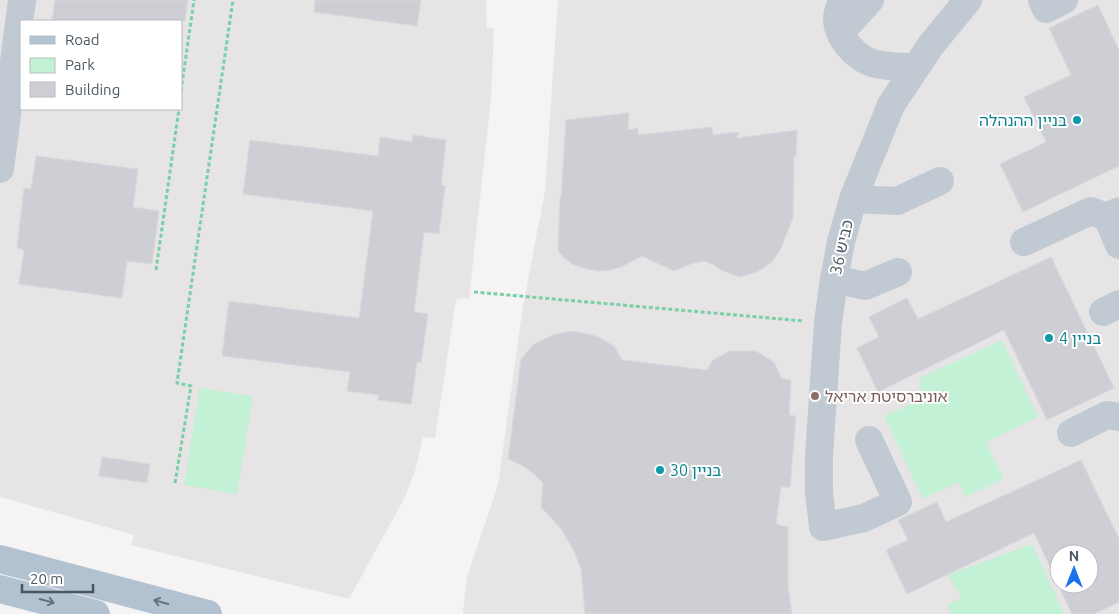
<svg xmlns="http://www.w3.org/2000/svg" width="1119" height="614" viewBox="0 0 1119 614" font-family="Ubuntu,'Noto Sans Hebrew',sans-serif">
<style>
.education{fill:#e6e4e5;fill-rule:evenodd}
.green{fill:#c3f1d5}
.building{fill:#cdcfd5;stroke:#d7d9de;fill-rule:evenodd}
.lines{fill:none;stroke-linecap:round;stroke-linejoin:round}
.path{stroke:#7ad0a6;stroke-width:3;stroke-dasharray:4 2.5;stroke-linecap:butt}
.minor{stroke:#c1cad2;stroke-width:28}
.major{stroke:#b3c2d1;stroke-width:28}
.oneway{stroke:#64717d}
.culture-dot{fill:#0f9aa8;stroke:#fff;stroke-width:2}
.education-dot{fill:#8d6e63;stroke:#fff;stroke-width:2}
.labels{text-anchor:middle;dominant-baseline:central;stroke-width:4;stroke-linejoin:round;paint-order:stroke}
.culture-label{font-size:16px;fill:#0d838f;stroke:#fff;text-anchor:start}
.street-label{font-size:16px;fill:#4a5661;stroke:#fff}
.education-label{font-size:16px;fill:#785e54;stroke:#fff;text-anchor:start}
</style>
<rect width="100%" height="100%" fill="#f5f3f3"/>
<!-- education -->
<path class="education" d="M0,0H486L487,28H494L491,99L469,299L460,298L456,300L435,438L423,437L415,471L405,497L349,599L131,545L134,535L0,497ZM21,21H181V109H21Z
M558,0H1119V614H464L463,611L467,577L498,485L523,306L545,191ZM1059,554H1089V584H1059Z"/>
<!-- green -->
<path class="green" d="M1002,340L1038,417L986,442L1004,479L966,497L959,482L923,499L884,416L923,399L919,378Z
M200,388L253,396L237,494L184,485Z
M1032,544L1064,614H952L947,605L962,598L948,575Z"/>
<!-- building -->
<path class="building" d="M55,0H188L185,21H52Z
M315,0H421L417,26L314,12Z
M1098,5L1119,50V166L1023,212L1000,164L1046,142L1024,97L1071,75L1049,28Z
M629,113L628,130L638,128V135L712,127L713,135L739,132L737,138L797,130L796,156H794L793,218L780,250L772,262L757,272L739,277L721,270L714,265L704,261L693,263L674,271L642,256L621,267L610,270L598,271L587,269L574,265L563,257L558,250L560,197H561L566,120Z
M413,135L446,140L441,185L445,186L439,234L424,232L414,312L428,314L421,363L417,362L411,404L378,400L379,395L347,391L350,372L222,356L229,301L359,318L373,211L243,194L250,140L378,156L380,137L412,142Z
M36,156L138,169L133,207L159,211L152,264L127,261L122,298L19,284L24,250L17,248L24,188L31,189Z
M1051,257L1114,388L1047,420L1004,330L878,392L857,348L879,337L869,317L907,298L918,319Z
M572,331L596,336L614,346L622,360L707,370L713,360L730,351H756L774,362L781,378L791,380L789,415L796,416L790,487H781L776,524L788,527V586L792,614H585L581,569L574,551L562,530L541,507L543,483L534,474L523,466L508,459L521,359L534,344L553,335Z
M102,457L150,464L147,483L99,476Z
M1081,460L1119,539V602L1094,614H1072L1034,533L907,594L886,550L908,540L898,520L937,502L946,522ZM1059,554H1089V584H1059Z"/>
<g class="lines">
<!-- path -->
<path class="path" d="M181,91L194,0
M156,270L179,109
M474,292L804,321
M175,483L191,386L177,383L233,0"/>
<!-- minor -->
<path class="minor" d="M843,0C840,6 837,13 837,19C837,37 855,57 872,63C886,67 902,67 916,67
M1042,0L1046,9L1064,0
M850,22L870,0
M0,169L22,0
M853,199L897,201L940,181
M1107,217L1119,245
M1024,242L1091,211L1107,217L1119,211
M834,279L865,286L898,272
M1103,312L1119,304
M1071,433L1107,415L1119,417
M869,440L898,502L864,518L823,527L819,493V455L828,323L834,279L841,242L853,199L891,105L931,45L968,0"/>
<!-- major -->
<path class="major" d="M0,559L208,614
M0,589L96,614"/>
</g>
<!-- one-way arrows -->
<defs><path id="oneway-shaft" d="M-6 0H5M1.5-3L5.5 0L1.5 3" fill="none" stroke-width="1.6" stroke-linecap="round" stroke-linejoin="round" transform="scale(1.25)"/></defs>
<g class="oneway">
<use href="#oneway-shaft" transform="translate(47 601) rotate(15)"/>
<use href="#oneway-shaft" transform="translate(161 602) rotate(-165)"/>
</g>
<!-- markers -->
<g class="culture-dot">
<circle cx="1077" cy="120" r="5"/>
<circle cx="1049" cy="338" r="5"/>
<circle cx="660" cy="470" r="5"/>
</g>
<circle class="education-dot" cx="815" cy="396" r="5"/>
<g class="labels">
<!-- culture labels -->
<g class="culture-label">
<text x="1067" y="120" text-anchor="end">בניין ההנהלה</text>
<text x="1059" y="338">בניין 4</text>
<text x="670" y="470">בניין 30</text>
</g>
<!-- street labels -->
<g class="street-label">
<text transform="translate(841 247) rotate(-77)">כביש 36</text>
</g>
<!-- education labels -->
<g class="education-label">
<text x="825" y="396">אוניברסיטת אריאל</text>
</g>
</g>
<!-- legend -->
<rect x="20" y="20" width="162" height="90" fill="#ffffff" stroke="#b7bbc0"/>
<rect x="30" y="36" width="25" height="8" fill="#b3c2d1" stroke="#b7bbc0"/>
<text x="65" y="45" font-size="15" fill="#4a5661">Road</text>
<rect x="30" y="58" width="25" height="15" fill="#c3f1d5" stroke="#b7bbc0"/>
<text x="65" y="70" font-size="15" fill="#4a5661">Park</text>
<rect x="30" y="82" width="25" height="15" fill="#cdcfd5" stroke="#b7bbc0"/>
<text x="65" y="95" font-size="15" fill="#4a5661">Building</text>
<!-- north arrow -->
<g transform="translate(1074 569)"><circle r="24" fill="#ffffff" stroke="#b7bbc0"/>
<path d="M0-4L9 19L0 12L-9 19Z" fill="#1a73e8"/>
<text y="-8" font-size="14" font-weight="bold" text-anchor="middle" fill="#4a5661">N</text>
</g>
<!-- scale -->
<path d="M22 584v8h71v-8" fill="none" stroke="#4a5661" stroke-width="2.5"/>
<text x="30" y="584" font-size="15" fill="#4a5661" stroke="#ffffff" stroke-width="4" paint-order="stroke">20 m</text>
</svg>
